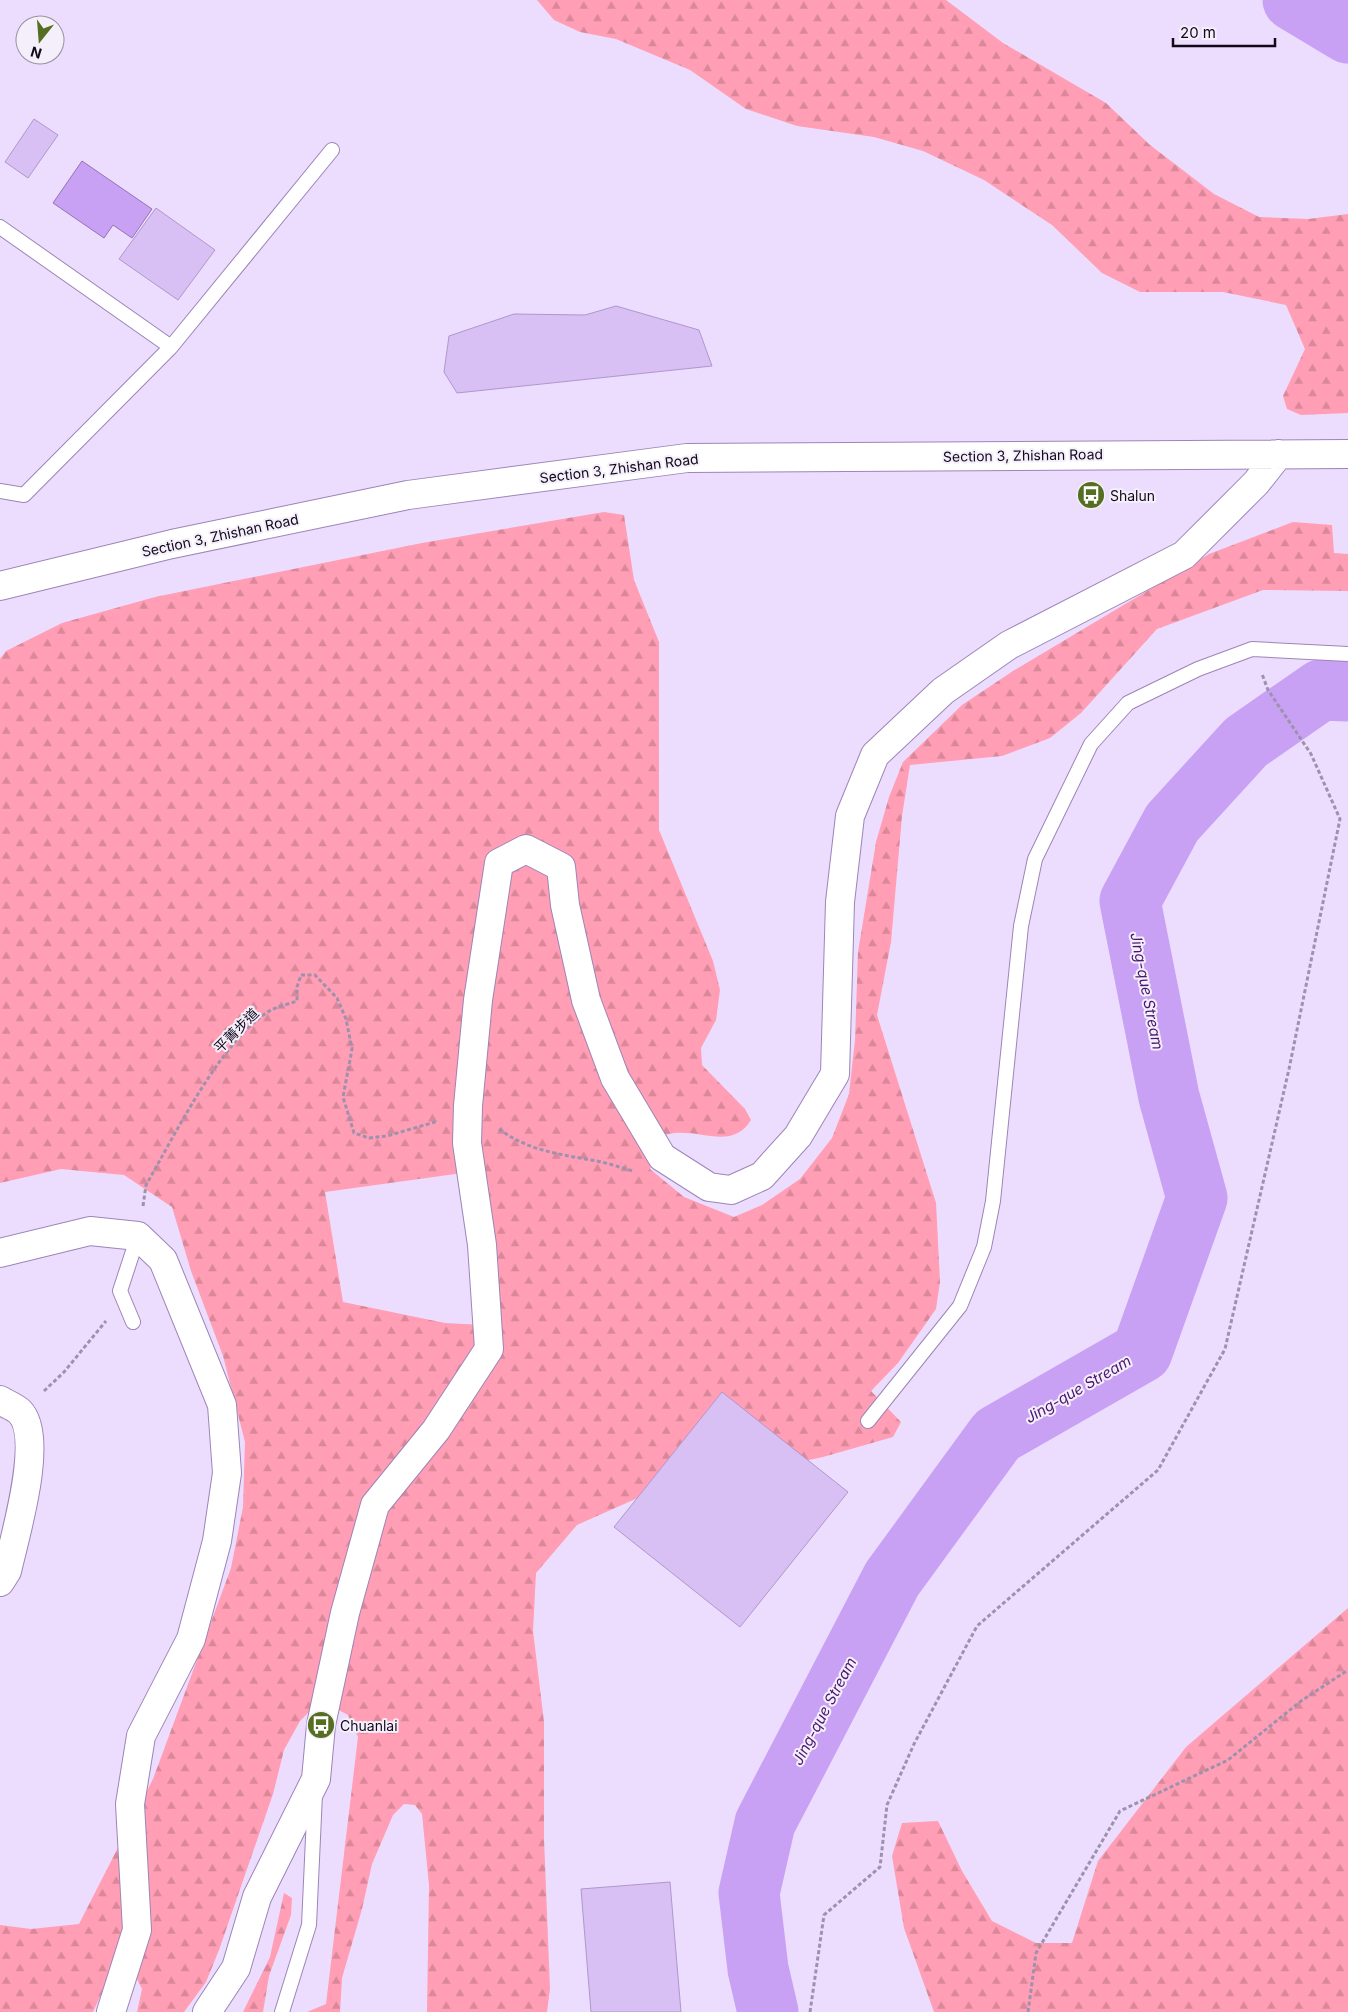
<svg xmlns="http://www.w3.org/2000/svg" width="1348" height="2012" viewBox="0 0 1348 2012" font-family="Inter,'Noto Sans TC',sans-serif">
<style>
.forest{fill:url(#forest-firs);fill-rule:evenodd}
.water{fill:#c9a1f4;stroke:#9273b3}
.lines{fill:none;stroke-linecap:round;stroke-linejoin:round}
.river{stroke:#c9a1f4;stroke-width:61}
.building{fill:#d8bff4;stroke:#af97ca}
.lane-casing{stroke:#9c85b7;stroke-width:16}
.secondary-casing{stroke:#9c85b7;stroke-width:30}
.path{stroke:#9e91ad;stroke-width:3;stroke-dasharray:4 2.5;stroke-linecap:butt}
.lane{stroke:#fff;stroke-width:14}
.secondary{stroke:#fff;stroke-width:28}
.labels{text-anchor:middle;dominant-baseline:central;stroke-width:4;stroke-linejoin:round;paint-order:stroke}
.street-label{font-size:14px;fill:#11081a;stroke:#f4effa}
.poi-label{font-size:14px;fill:#11081a;stroke:#f4effa;text-anchor:start}
.water-label{font-size:15px;font-style:italic;fill:#4a1570;stroke:#f4effa}
</style>
<defs>
<pattern id="forest-firs" width="22" height="20" patternUnits="userSpaceOnUse" patternTransform="scale(1.25)"><rect width="22" height="20" fill="#ff9eb4"/><path d="M5 1l3.5 6h-7zM16 11l3.5 6h-7z" fill="#da879a"/></pattern>
</defs>
<rect width="100%" height="100%" fill="#ecddfe"/>
<!-- forest -->
<path class="forest" d="M537,0H946L1003,43L1106,103L1150,145L1214,194L1259,217L1308,219L1348,214V413L1301,415L1287,409L1283,396L1305,349L1286,305L1223,292H1140L1102,273L1052,225L984,180L923,151L874,137L797,126L746,109L690,70L616,39L580,32L554,20Z
M604,512L624,515L634,580L659,642V830L713,961L720,990L716,1020L701,1048L702,1065L745,1109L751,1120C731,1153 696,1125 665,1135L654,1154L650,1169L684,1197L734,1217L762,1205L800,1179L832,1138L849,1094L855,1040L858,952L876,842L889,797L903,762L962,705L1013,671L1209,554L1293,522L1332,525L1334,553L1348,554V591L1263,590L1157,629L1081,713L1050,738L1002,756L910,765L902,816L891,942L877,1015L936,1203L940,1282L936,1309L898,1363L871,1391L901,1422L893,1437L823,1457L642,1496L577,1525L536,1573L533,1631L544,1722V1839L550,1989L547,2012H427L429,1885L422,1814L415,1805L404,1804L393,1815L372,1864L362,1909L342,1978L340,2012H307L326,2004L358,1737L348,1715L331,1706L312,1709L300,1721L284,1750L273,1794L219,1950L206,1982L184,2012H137L142,1989L131,1967L110,1975L93,2012H0V1925L31,1929L79,1924L153,1779L231,1568L243,1507L245,1442L223,1356L191,1271L172,1207L124,1175L61,1169L0,1183V659L6,651L62,623L155,597L422,543ZM477,1171L495,1251L502,1326L445,1323L343,1302L325,1192Z
M1348,1608V2012H934L904,1928L892,1856L902,1823L938,1821L962,1871L992,1921L1036,1943H1072L1098,1861L1186,1747Z
M284,1893L292,1898L291,1915L269,1976L263,2012H243L270,1957Z"/>
<!-- water -->
<path class="water" d="M82,161L152,209L132,238L113,225L104,238L53,203Z"/>
<g class="lines">
<!-- river -->
<path class="river" d="M1293,0L1348,33
M768,2012L758,1969L749,1893L765,1823L892,1579L997,1435L1142,1352L1197,1198L1169,1097L1130,901L1172,823L1246,742L1321,690L1348,691"/>
</g>
<!-- building -->
<path class="building" d="M34,119L58,135L28,178L5,162Z
M156,208L215,250L178,300L119,259Z
M616,306L699,330L712,366L457,393L444,372L449,336L514,314L585,315Z
M722,1392L848,1492L740,1627L614,1527Z
M670,1882L681,2012H591L581,1889Z"/>
<g class="lines">
<defs>
<path id="lane" d="M0,227L171,347L24,495L0,491
M171,347L332,150
M133,1322L120,1291L138,1236
M868,1421L960,1306L984,1247L993,1201L1021,926L1035,859L1091,744L1128,703L1198,669L1252,649L1348,654
M282,2012L309,1925L315,1794"/>
<path id="secondary" d="M0,586L172,544L408,495L687,458L1348,454
M0,1253L90,1231L138,1236L163,1260L222,1405L227,1473L217,1541L191,1639L141,1736L130,1804L137,1930L111,2012
M0,1400C6,1404 15,1407 20,1412C45,1438 14,1539 7,1571L0,1582
M207,2012L236,1968L257,1897L316,1779L321,1725L345,1613L375,1505L436,1430L489,1349L482,1245L467,1143L468,1106L478,1000L499,863L526,849L561,867L565,905L586,1000L615,1078L662,1157L709,1187L731,1190L762,1176L798,1136L835,1074L840,902L850,816L875,755L943,691L1009,645L1184,555L1256,483L1279,454"/>
</defs>
<!-- lane casing -->
<use href="#lane" class="lane-casing"/>
<!-- secondary casing -->
<use href="#secondary" class="secondary-casing"/>
<!-- path -->
<path class="path" d="M499,1129C527,1150 558,1154 591,1160C605,1162 619,1167 633,1171
M143,1206L146,1185C175,1135 222,1038 271,1010C279,1006 289,1004 297,1001V987L301,975H315L337,998L346,1019L352,1049L343,1097L354,1133L369,1138L387,1136L435,1122L437,1124
M44,1391L64,1372L106,1321
M810,2012L824,1915L880,1867L887,1805L914,1744L977,1626L1158,1470L1225,1349L1289,1069L1340,819L1311,754L1268,690L1262,674
M1028,2012L1036,1953L1120,1811L1228,1760L1301,1701L1348,1670"/>
<!-- lane -->
<use href="#lane" class="lane"/>
<!-- secondary -->
<use href="#secondary" class="secondary"/>
</g>
<!-- icons -->
<defs>
<symbol id="bus-disc" viewBox="-11 -11 22 22"><circle r="9.5" fill="#556e21" stroke="#f4effa"/><path d="M-5-6H5V4H4V6H2V4H-2V6H-4V4H-5ZM-3.5-4V0h7V-4ZM-3.5 1.2v1.5H-2V1.2ZM2 1.2v1.5H3.5V1.2Z" fill="#fff"/></symbol>
</defs>
<g fill-rule="evenodd">
<use href="#bus-disc" x="1075" y="479" width="32" height="32"/>
<use href="#bus-disc" x="305" y="1709" width="32" height="32"/>
</g>
<g class="labels">
<!-- street labels -->
<g class="street-label">
<text transform="translate(1023 455) rotate(-1)">Section 3, Zhishan Road</text>
<text transform="translate(619 468) rotate(-7)">Section 3, Zhishan Road</text>
<text transform="translate(220 535) rotate(-12)">Section 3, Zhishan Road</text>
<text transform="translate(236 1030) rotate(-45)">平菁步道</text>
</g>
<!-- poi labels -->
<g class="poi-label">
<text x="1110" y="495">Shalun</text>
<text x="340" y="1725">Chuanlai</text>
</g>
<!-- water labels -->
<g class="water-label">
<text transform="translate(1147 991) rotate(79)">Jing-que Stream</text>
<text transform="translate(1078 1389) rotate(-30)">Jing-que Stream</text>
<text transform="translate(824 1711) rotate(-62)">Jing-que Stream</text>
</g>
</g>
<!-- north arrow -->
<g transform="translate(40 40) rotate(197)"><circle r="24" fill="#f4effa" stroke="#9993a0"/>
<path d="M0-4L9 19L0 12L-9 19Z" fill="#556e21"/>
<text y="-8" font-size="14" font-weight="bold" text-anchor="middle" fill="#11081a">N</text>
</g>
<!-- scale -->
<path d="M1173 38v8h102v-8" fill="none" stroke="#11081a" stroke-width="2.5"/>
<text x="1180" y="38" font-size="15" fill="#11081a" stroke="#f4effa" stroke-width="4" paint-order="stroke">20 m</text>
</svg>
